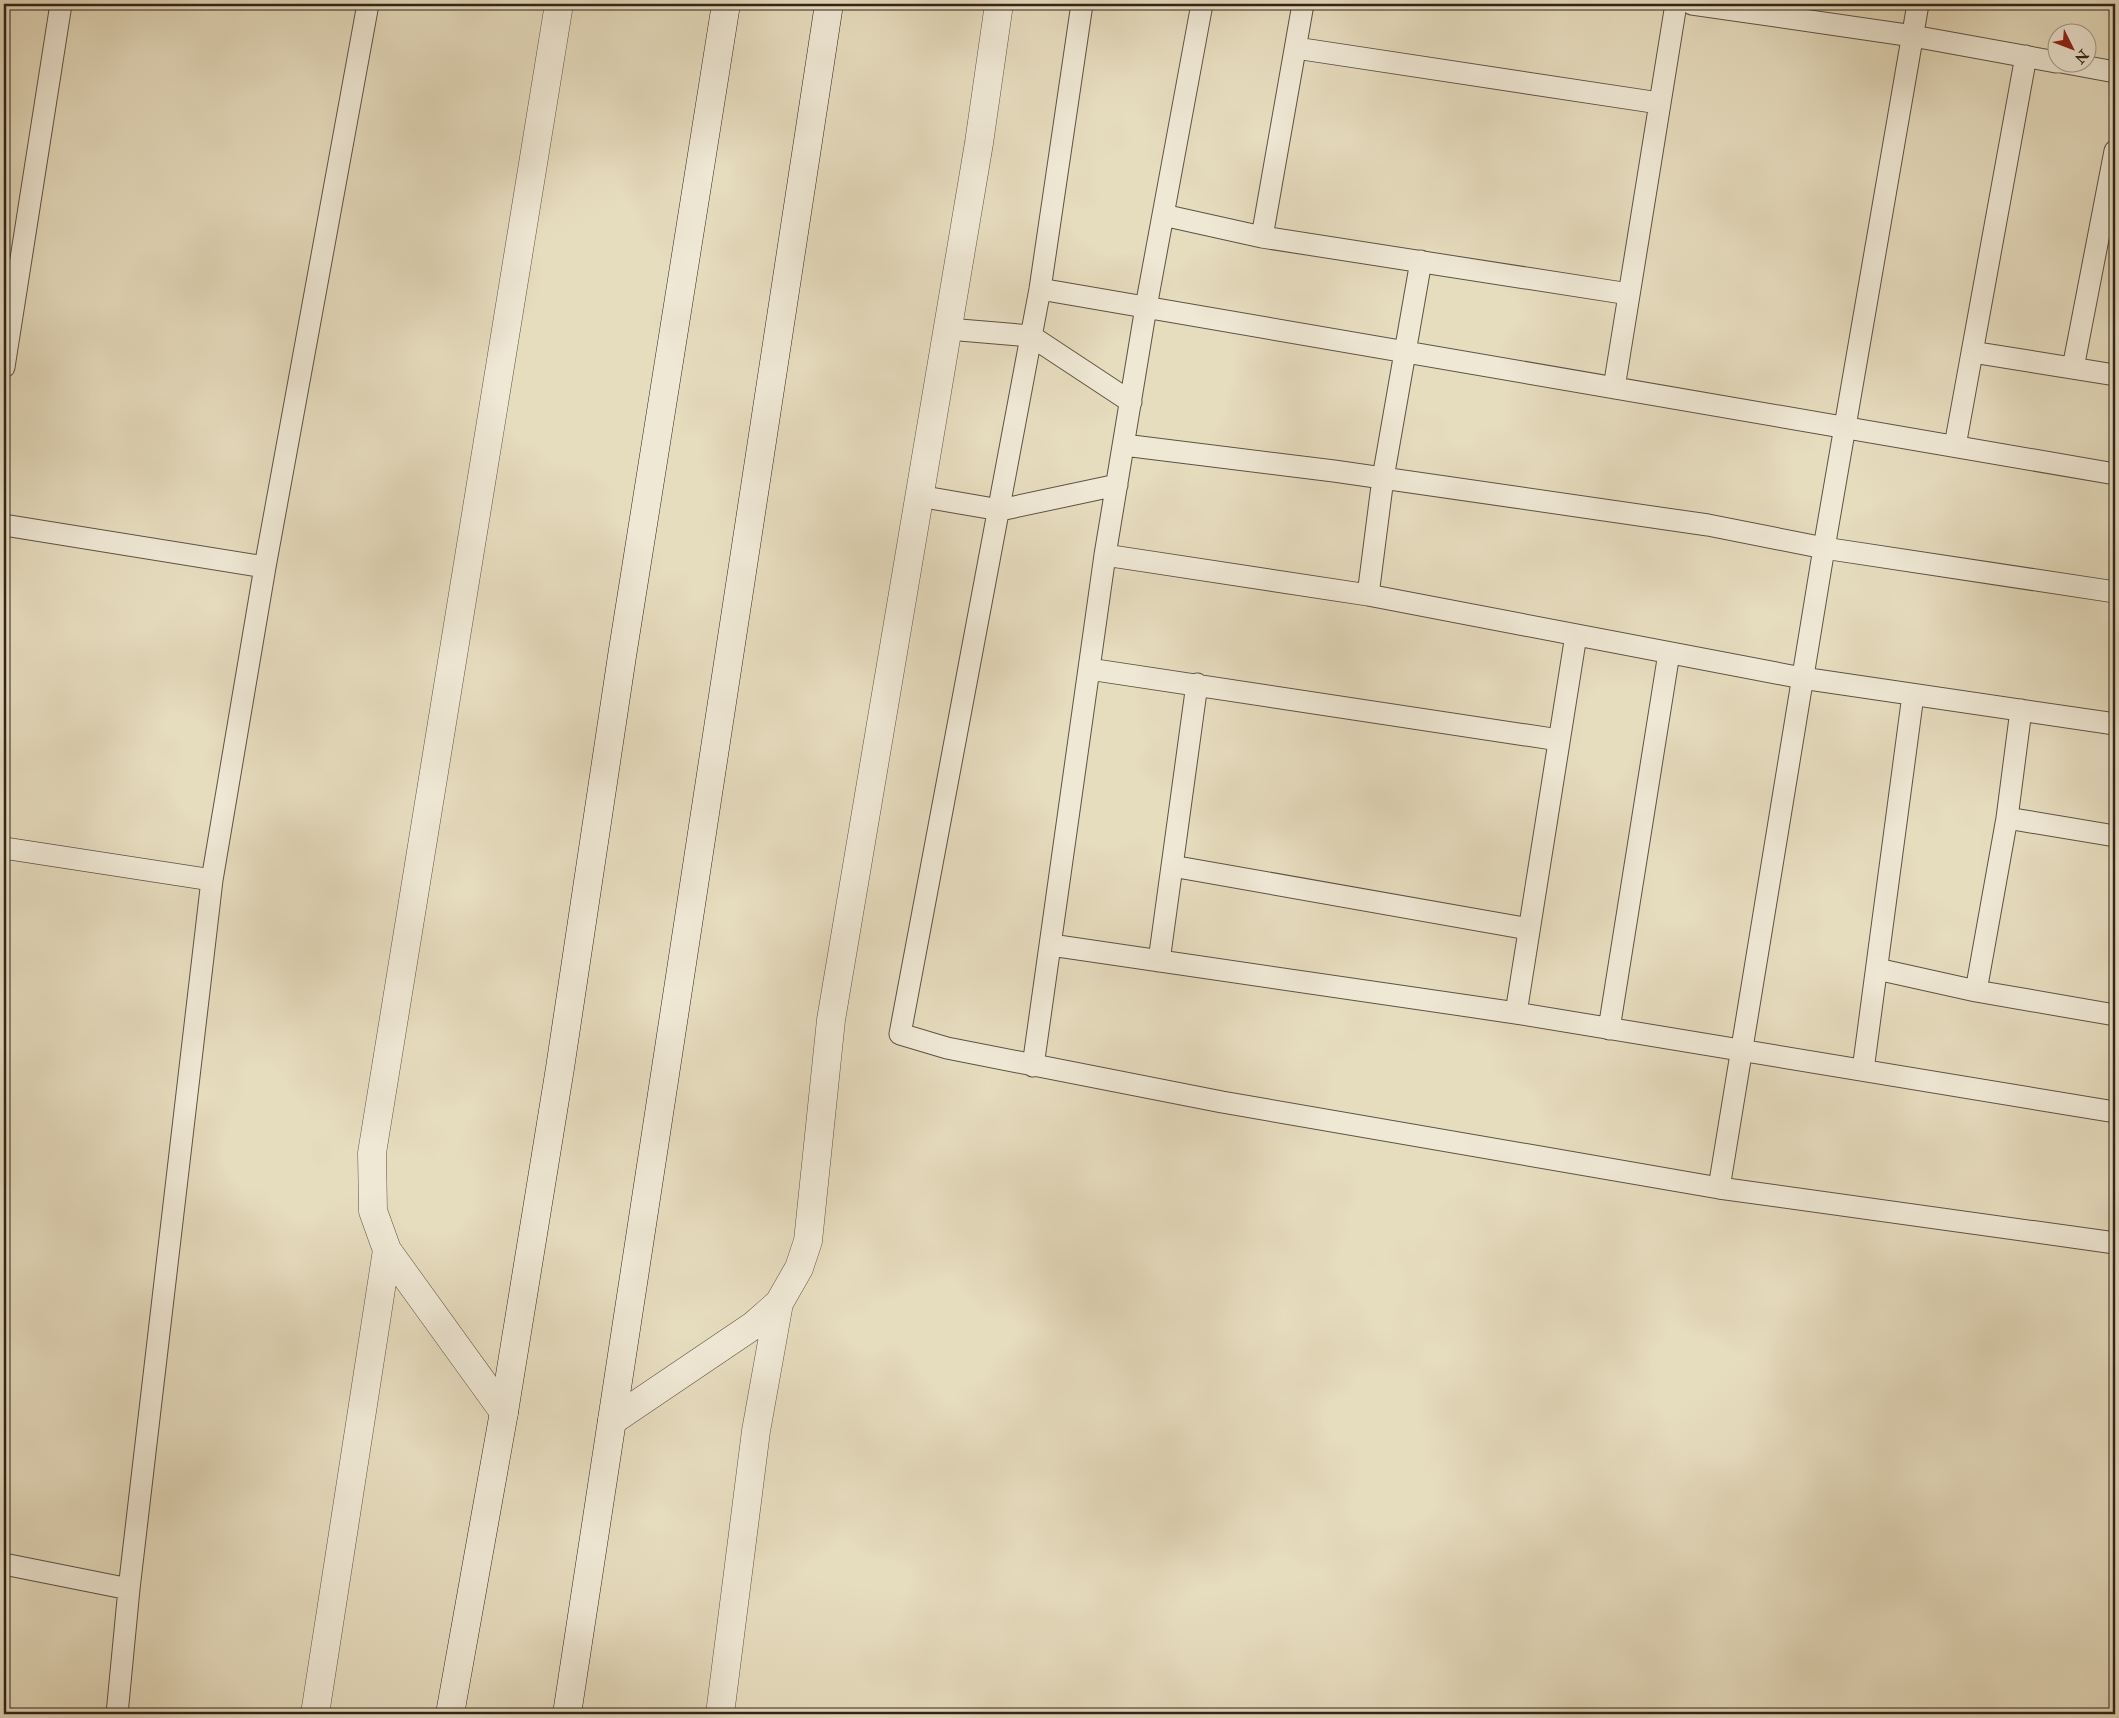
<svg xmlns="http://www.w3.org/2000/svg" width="2119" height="1718" viewBox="0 0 2119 1718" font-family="'IM FELL Double Pica',serif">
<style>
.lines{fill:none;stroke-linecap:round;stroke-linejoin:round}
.lane-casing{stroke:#5e5244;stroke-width:23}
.street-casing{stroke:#5e5244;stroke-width:29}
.secondary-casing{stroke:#31241b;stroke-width:29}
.lane{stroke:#efe8d5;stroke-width:21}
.street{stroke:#efe8d5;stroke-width:28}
.secondary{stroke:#efe8d5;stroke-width:28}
</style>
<rect width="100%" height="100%" fill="#e6dcbe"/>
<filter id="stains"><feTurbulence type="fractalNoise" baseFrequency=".004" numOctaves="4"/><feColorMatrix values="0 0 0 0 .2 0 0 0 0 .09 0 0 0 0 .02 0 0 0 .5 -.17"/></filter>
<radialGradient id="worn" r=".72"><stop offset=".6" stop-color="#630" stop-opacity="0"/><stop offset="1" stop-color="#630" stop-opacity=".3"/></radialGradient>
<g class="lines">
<defs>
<path id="lane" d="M1082,4L1040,289L900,1034L947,1048L1222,1102L1719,1188L2115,1243
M1692,4L1913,36L2056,62
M1296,48L1659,103
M2061,62L2115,72
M1163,215L1262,237L1629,294
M1262,237L1303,4
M1040,289L2115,474
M948,329L1031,336L1131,402
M1972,352L2115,375
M4,367L61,4
M2073,368L2115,151
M1614,388L1676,4
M1124,445L1334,471L1708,525L1824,548L2115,592
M1955,446L2026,56
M919,496L1000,510L1117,485
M4,525L265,567
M1105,555L1368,595L1802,678L2115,724
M1368,595L1383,478L1421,261
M1089,669L1559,740
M2007,818L2115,836
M4,848L212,880
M1172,866L1529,929
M1051,945L1516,1013L2115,1112
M1159,961L1197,684
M1877,969L1976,991L2115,1015
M1976,991L2007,818L2021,710
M1516,1013L1576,635
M1609,1029L1669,653
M1033,1066L1105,555L1146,307L1202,4
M1863,1070L1913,695
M1719,1188L1824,548L1918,4
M4,1564L129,1589
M117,1714L129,1589L212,880L265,567L368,4"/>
<path id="street" d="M504,1412L387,1250L373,1211L372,1153L559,4
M612,1421L754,1325L779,1303L799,1268L808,1241L831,1020L979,143L999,4
M315,1714L387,1250
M720,1714L756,1431L779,1303"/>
<path id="secondary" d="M450,1714L504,1412L560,1068L622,656L726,4
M567,1714L829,4"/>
</defs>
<!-- lane casing -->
<use href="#lane" class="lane-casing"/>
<!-- street casing -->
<use href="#street" class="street-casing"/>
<!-- secondary casing -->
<use href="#secondary" class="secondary-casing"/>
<!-- lane -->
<use href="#lane" class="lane"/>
<!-- street -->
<use href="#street" class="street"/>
<!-- secondary -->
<use href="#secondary" class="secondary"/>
</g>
<!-- margin -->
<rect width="2119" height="1718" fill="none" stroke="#e6dcbe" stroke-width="20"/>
<rect x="5" y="5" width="2109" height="1708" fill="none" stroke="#31241b" stroke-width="2.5"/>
<rect x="10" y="10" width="2099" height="1698" fill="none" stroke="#31241b"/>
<!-- north arrow -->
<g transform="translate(2072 48) rotate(132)"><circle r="24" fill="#efe8d5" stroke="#a39a8b"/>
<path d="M0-4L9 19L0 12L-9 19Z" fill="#8f2418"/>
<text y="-8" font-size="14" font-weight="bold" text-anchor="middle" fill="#31241b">N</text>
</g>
<rect width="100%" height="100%" filter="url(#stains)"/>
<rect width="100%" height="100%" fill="url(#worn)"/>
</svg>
